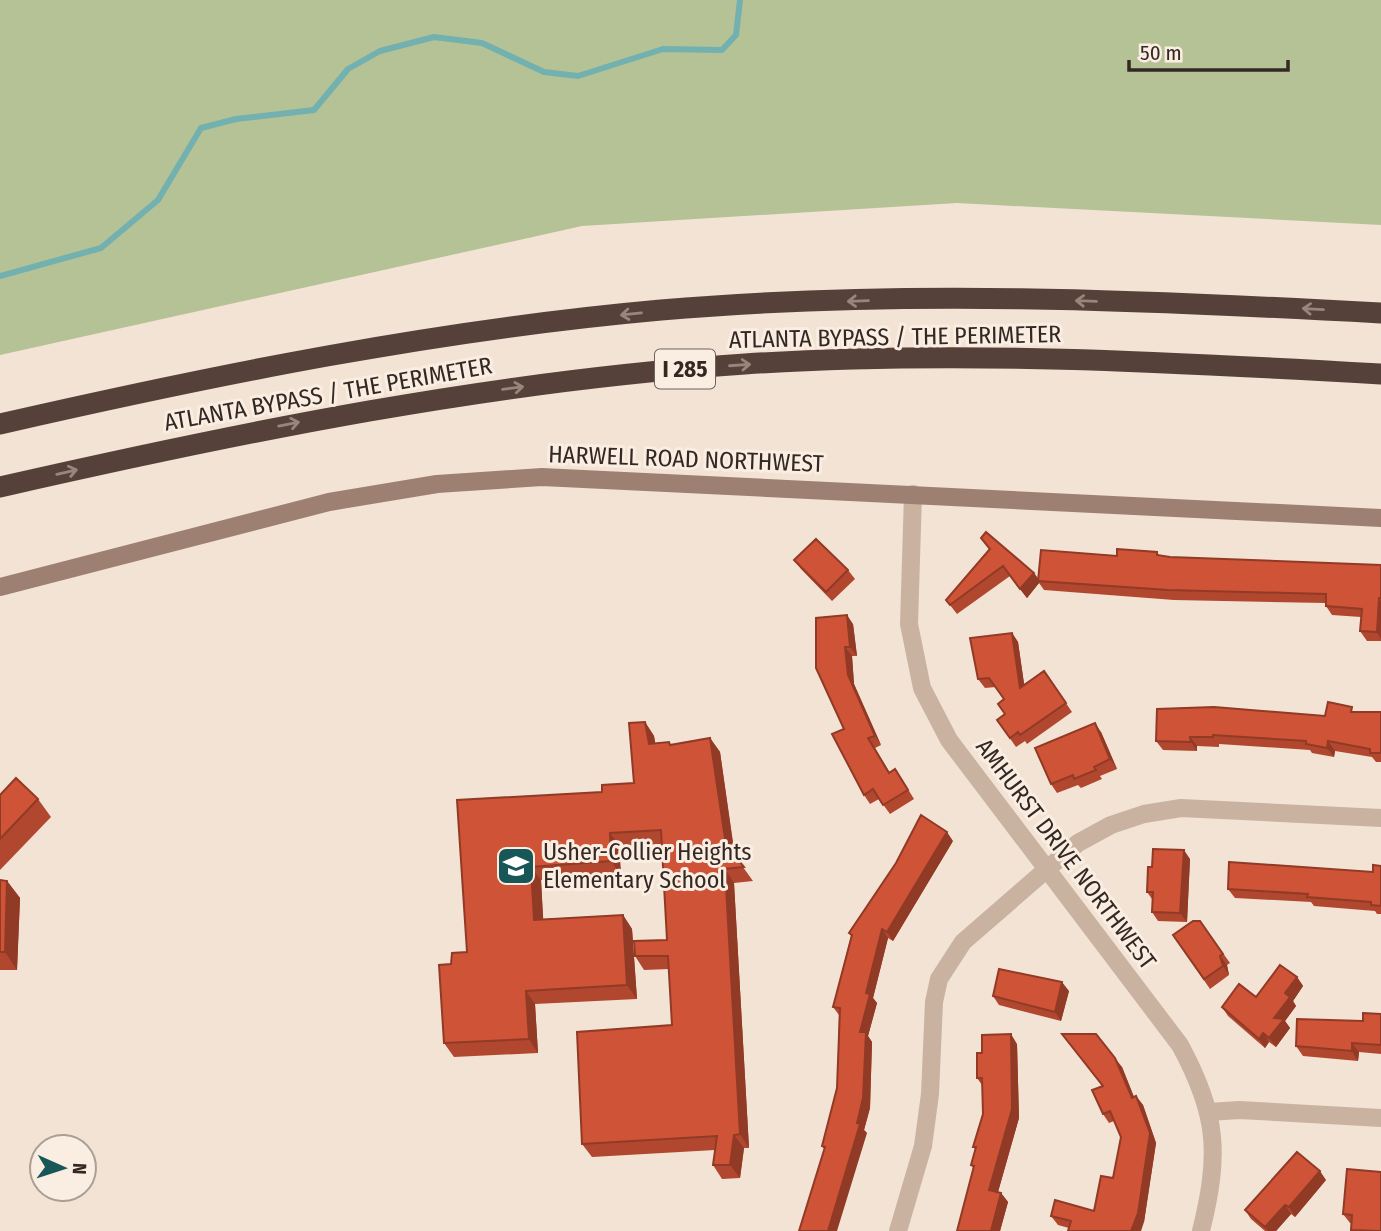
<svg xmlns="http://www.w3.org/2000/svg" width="1381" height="1231" viewBox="0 0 1381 1231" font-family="'Fira Sans Condensed',sans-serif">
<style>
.green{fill:#b5c295}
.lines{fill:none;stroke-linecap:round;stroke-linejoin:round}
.stream{stroke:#72b1b0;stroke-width:6}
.street{stroke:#cab2a1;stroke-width:18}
.secondary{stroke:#9e8072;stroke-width:18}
.highway{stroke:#56413a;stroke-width:21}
.wall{fill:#b2472f}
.shaded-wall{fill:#913a26}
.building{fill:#cf5337;stroke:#913a26;stroke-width:2}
.oneway{stroke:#98867d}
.labels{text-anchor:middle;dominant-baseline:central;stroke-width:6;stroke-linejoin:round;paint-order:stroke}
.shield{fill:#faede1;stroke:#6f635d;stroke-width:2}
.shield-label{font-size:23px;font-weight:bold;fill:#342824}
.street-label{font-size:24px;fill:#342824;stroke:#faede1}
.poi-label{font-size:24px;fill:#342824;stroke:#faede1;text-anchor:start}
</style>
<rect width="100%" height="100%" fill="#f2e3d5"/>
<!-- green -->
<path class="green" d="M0,0H1381V225L957,203L582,226L0,355Z"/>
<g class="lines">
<!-- stream -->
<path class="stream" d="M0,276L101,248L158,200L201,128L236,119L314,110L348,69L380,51L434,37L482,43L544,72L578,76L663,49L722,50L736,35L740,0"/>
<!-- street -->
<path class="street" d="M913,494L909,624L922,688L949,740L1180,1045C1218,1115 1220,1154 1201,1231
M1209,1112L1239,1110L1381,1118
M898,1231L923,1146L930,1094L934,1002L939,979L963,942L1047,869L1078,843L1111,825L1144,814L1181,808L1381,818"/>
<!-- secondary -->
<path class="secondary" d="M0,587L329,502L437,484L542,477L1381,518"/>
<!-- highway -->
<path class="highway" d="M0,424C219,374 437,330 661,310C900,289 1142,300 1381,313
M0,487C246,431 492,381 745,364C957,350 1169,362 1381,374"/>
</g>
<!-- wall -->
<path class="wall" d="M989,549L1034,573L1038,579L1117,556L1157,552L1159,555L1170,557L1381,565V641H1367L1360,631L1361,617L1332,615L1326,606V603L1174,600L1044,590L1039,583L1027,598L1010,576L957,614L946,600Z
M794,560L848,570L855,579L832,601L801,569Z
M853,624L857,656H852L854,684L881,745L875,748L890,773L901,778L914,799L890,814L879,799L870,804L864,795L844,729L816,668Z
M1012,633L1018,642L1024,684L1044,671L1072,712L1027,744L1025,741L1016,747L997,720L1005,714L1004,699L996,687L985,688L978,679Z
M1356,712H1381V762H1376L1372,757L1335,751L1334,757L1312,753L1310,750L1219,744V747L1197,746V751L1163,750L1156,741Z
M645,722L654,736L655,743L671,745L710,738L720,752L735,856L753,881L734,883L749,1148H744L740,1178L722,1179L713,1165L715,1150L592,1157L582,1144L672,1025L669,969L644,970L635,956L667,940L662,844L619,846L621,875L541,880L543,919L623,915L632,929L637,999L535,1004L538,1053L454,1057L444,1043L451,964L467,952L457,800L602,792L634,783Z
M1101,732L1117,769L1100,776L1102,779L1081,788L1078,785L1057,793L1051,784Z
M0,795L38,799L51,817L0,870Z
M953,841L893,941L888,938L873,998L877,1003L868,1036L872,1042L870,1108L864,1130L867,1133L824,1149L822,1146L837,1088L839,1015L833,1007L851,936L849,933Z
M1190,859L1187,922L1158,921L1152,912V899L1147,892L1152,867Z
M1381,866V914H1377L1375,911L1314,906L1311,902L1235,898L1228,889L1373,872Z
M0,880L7,881L20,898L17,970H0Z
M1200,921L1230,963L1227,965L1229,975L1210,989L1173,935Z
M1297,977L1303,986L1293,1001L1296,1006L1285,1021L1290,1028L1276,1047L1269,1042L1265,1048L1228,1016L1222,1007L1256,997Z
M1069,991L1061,1021L999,1005L993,996Z
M1381,1014V1054L1359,1052L1358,1061L1303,1056L1296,1046Z
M1062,1034L1122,1067L1134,1097L1136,1096L1143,1105L1156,1143L1144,1222L1069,1228L1058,1225L1051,1216L1094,1211L1113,1178L1121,1137L1114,1121L1109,1123L1103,1114L1102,1086Z
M1017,1044L1019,1118L998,1192L1001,1193L1008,1202L1000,1231H957L974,1169L971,1165L976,1150L973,1147L983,1114L982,1085L977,1078L982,1053Z
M1347,1169L1381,1231H1351V1223H1350L1343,1214Z
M1326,1180L1295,1217L1291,1214L1276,1231H1265L1251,1219L1245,1210Z"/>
<!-- shaded-wall -->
<path class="shaded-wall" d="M1034,573L1040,581H1038L1039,583L1027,598L1020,589Z
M1379,598L1381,601V639L1377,632Z
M847,615L853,624L857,656L850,647Z
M1012,633L1018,642L1026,697L1020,688Z
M845,647L852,656L854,684L881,745L875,736L848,675Z
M645,722L654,736L658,757L649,744Z
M1095,723L1101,732L1117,769L1110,759Z
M1190,737L1197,746V751L1191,742Z
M710,738L720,752L735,858L726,845Z
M1328,741L1335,751L1334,757L1327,748Z
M947,832L953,841L893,941L887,932Z
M610,833L619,846L621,875L611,861Z
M1184,850L1190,859L1187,922L1180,913Z
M531,867L541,880L544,933L534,920Z
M725,869L734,883L749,1148L740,1134Z
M7,881L20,898L17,970L5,952Z
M623,915L632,929L637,999L627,985Z
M882,929L888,938L873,998L877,1003L868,1036L872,1042L870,1108L864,1130L867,1133L837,1231H828L857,1123L860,1032L866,993Z
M1220,956L1227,965L1229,975L1223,966Z
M1297,977L1303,986L1293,1001L1296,1006L1285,1021L1290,1028L1276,1047L1269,1038L1274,1018L1285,993Z
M1062,982L1069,991L1061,1021L1055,1012Z
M526,991L535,1004L538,1053L529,1039Z
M1263,1033L1269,1042L1265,1048L1259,1039Z
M1011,1034L1017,1044L1019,1118L996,1199L989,1190Z
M1352,1043L1359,1052L1358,1061L1352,1051Z
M1115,1058L1122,1067L1138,1107L1132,1098Z
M1136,1096L1143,1105L1156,1143L1144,1222L1141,1231H1131Z
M734,1135L744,1148L740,1178L730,1165Z
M1320,1171L1326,1180L1295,1217L1289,1207Z
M1001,1193L1008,1202L1000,1231H991Z
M1285,1205L1291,1214L1276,1231H1268L1265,1227Z"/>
<!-- building -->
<path class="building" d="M986,532L1034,573L1020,589L1003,566L950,605L946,600L990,549L981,538Z
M816,539L848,570L826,592L794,560Z
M1117,549L1157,552V555L1170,557L1381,565V598H1379L1377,632L1360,631L1362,609L1326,606V594L1168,590L1038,581L1041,550L1117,556Z
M847,615L850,647H845L848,675L875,736L868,738L889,773L895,769L908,790L883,805L873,789L864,795L832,734L844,729L816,668V618Z
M1012,633L1020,688L1044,671L1066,703L1020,735L1018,732L1010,738L997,720L1005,714L998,704L1004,699L989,678L978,679L970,638Z
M1328,702L1352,707L1351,712H1381V753H1370V749L1328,741L1327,748L1306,744V741L1213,735V737H1190L1191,742L1156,741L1157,709L1214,707L1325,716Z
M645,722L649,744L669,742L670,745L710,738L726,845L744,867L725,869L740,1134L734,1135L730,1165H713L717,1136L582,1144L577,1032L672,1025L668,956H635L634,941L667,940L661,830L610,833L611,861L531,867L534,920L623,915L627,985L526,991L529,1039L444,1043L439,965L451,964L452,953L467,952L457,800L602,792V785L634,783L629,723Z
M1095,723L1110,759L1094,767L1096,770L1074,779L1073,775L1051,784L1035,748Z
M16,778L38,799L0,839V795Z
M921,815L947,832L887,932L882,929L866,993L870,994L860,1032H866L863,1098L857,1123L860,1124L828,1231H799L825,1147L822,1146L837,1088L840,1008L833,1007L852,935L849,933L896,863Z
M1153,849L1184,850L1180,913L1152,912L1153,892H1147L1148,867H1152Z
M1229,862L1373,872V865L1381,866V906L1371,905V902L1307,897L1308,894L1228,889Z
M0,880L7,881L5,952H0Z
M1193,921H1200L1223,954L1220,956L1223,966L1204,979L1173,935Z
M1280,965L1297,977L1285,993L1290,997L1274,1018L1284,1019L1269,1038L1263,1033L1259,1039L1222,1007L1239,984L1256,997Z
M999,969L1062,982L1055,1012L993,996Z
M1363,1013L1381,1014V1045L1352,1043V1051L1296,1046L1297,1019L1363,1021Z
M1011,1034L1012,1109L989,1190L1001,1193L991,1231H957L974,1166L971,1165L976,1147H973L983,1114L982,1078H977V1053H982V1035Z
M1062,1034H1096L1115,1058L1132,1098L1136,1096L1150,1133L1138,1213L1131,1231H1068L1071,1221L1051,1216L1055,1200L1094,1211L1101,1176L1113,1178L1121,1137L1110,1111L1103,1114L1092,1090L1103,1086Z
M1297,1152L1320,1171L1289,1207L1285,1205L1265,1227L1245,1210Z
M1347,1169L1381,1172V1231L1351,1230L1352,1215L1343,1214Z"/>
<!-- one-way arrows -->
<defs><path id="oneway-shaft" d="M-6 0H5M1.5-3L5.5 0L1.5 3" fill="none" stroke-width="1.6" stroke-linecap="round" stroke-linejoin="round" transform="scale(1.75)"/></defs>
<g class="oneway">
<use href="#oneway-shaft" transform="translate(858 301) rotate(178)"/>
<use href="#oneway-shaft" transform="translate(1086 301) rotate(-178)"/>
<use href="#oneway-shaft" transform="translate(1313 309) rotate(-177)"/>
<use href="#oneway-shaft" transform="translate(631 314) rotate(174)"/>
<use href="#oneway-shaft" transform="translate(740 365) rotate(-4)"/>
<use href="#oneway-shaft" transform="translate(513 388) rotate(-8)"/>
<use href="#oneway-shaft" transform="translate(289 424) rotate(-11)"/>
<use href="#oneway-shaft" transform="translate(67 472) rotate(-13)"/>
</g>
<!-- icons -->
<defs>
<symbol id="school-square" viewBox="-11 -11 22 22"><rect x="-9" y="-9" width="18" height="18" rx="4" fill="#175758" stroke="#faede1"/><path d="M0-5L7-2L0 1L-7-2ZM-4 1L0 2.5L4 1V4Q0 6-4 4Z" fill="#fff"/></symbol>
</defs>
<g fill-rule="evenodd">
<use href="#school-square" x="494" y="844" width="44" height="44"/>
</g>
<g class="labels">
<!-- shield labels -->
<rect class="shield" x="655" y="349.5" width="60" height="39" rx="5"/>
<g class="shield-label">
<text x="685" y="369">I 285</text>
</g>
<!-- street labels -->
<g class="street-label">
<text transform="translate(895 337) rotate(-1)">ATLANTA BYPASS / THE PERIMETER</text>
<text transform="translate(328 394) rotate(-10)">ATLANTA BYPASS / THE PERIMETER</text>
<text transform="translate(686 459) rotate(2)">HARWELL ROAD NORTHWEST</text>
<text transform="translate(1066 854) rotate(53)">AMHURST DRIVE NORTHWEST</text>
</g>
<!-- poi labels -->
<g class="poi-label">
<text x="543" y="852">Usher-Collier Heights<tspan x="543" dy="28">Elementary School</tspan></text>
</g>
</g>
<!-- north arrow -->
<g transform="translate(63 1168) rotate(93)"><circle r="33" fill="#faede1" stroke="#ab9e95" stroke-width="2"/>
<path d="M0-5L12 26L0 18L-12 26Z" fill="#175758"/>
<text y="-10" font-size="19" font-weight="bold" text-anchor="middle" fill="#342824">N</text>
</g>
<!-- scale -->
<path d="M1129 60v10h159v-10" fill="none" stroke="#342824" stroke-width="3.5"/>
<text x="1140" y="60" font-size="21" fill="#342824" stroke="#faede1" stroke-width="5" paint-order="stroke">50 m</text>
</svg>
